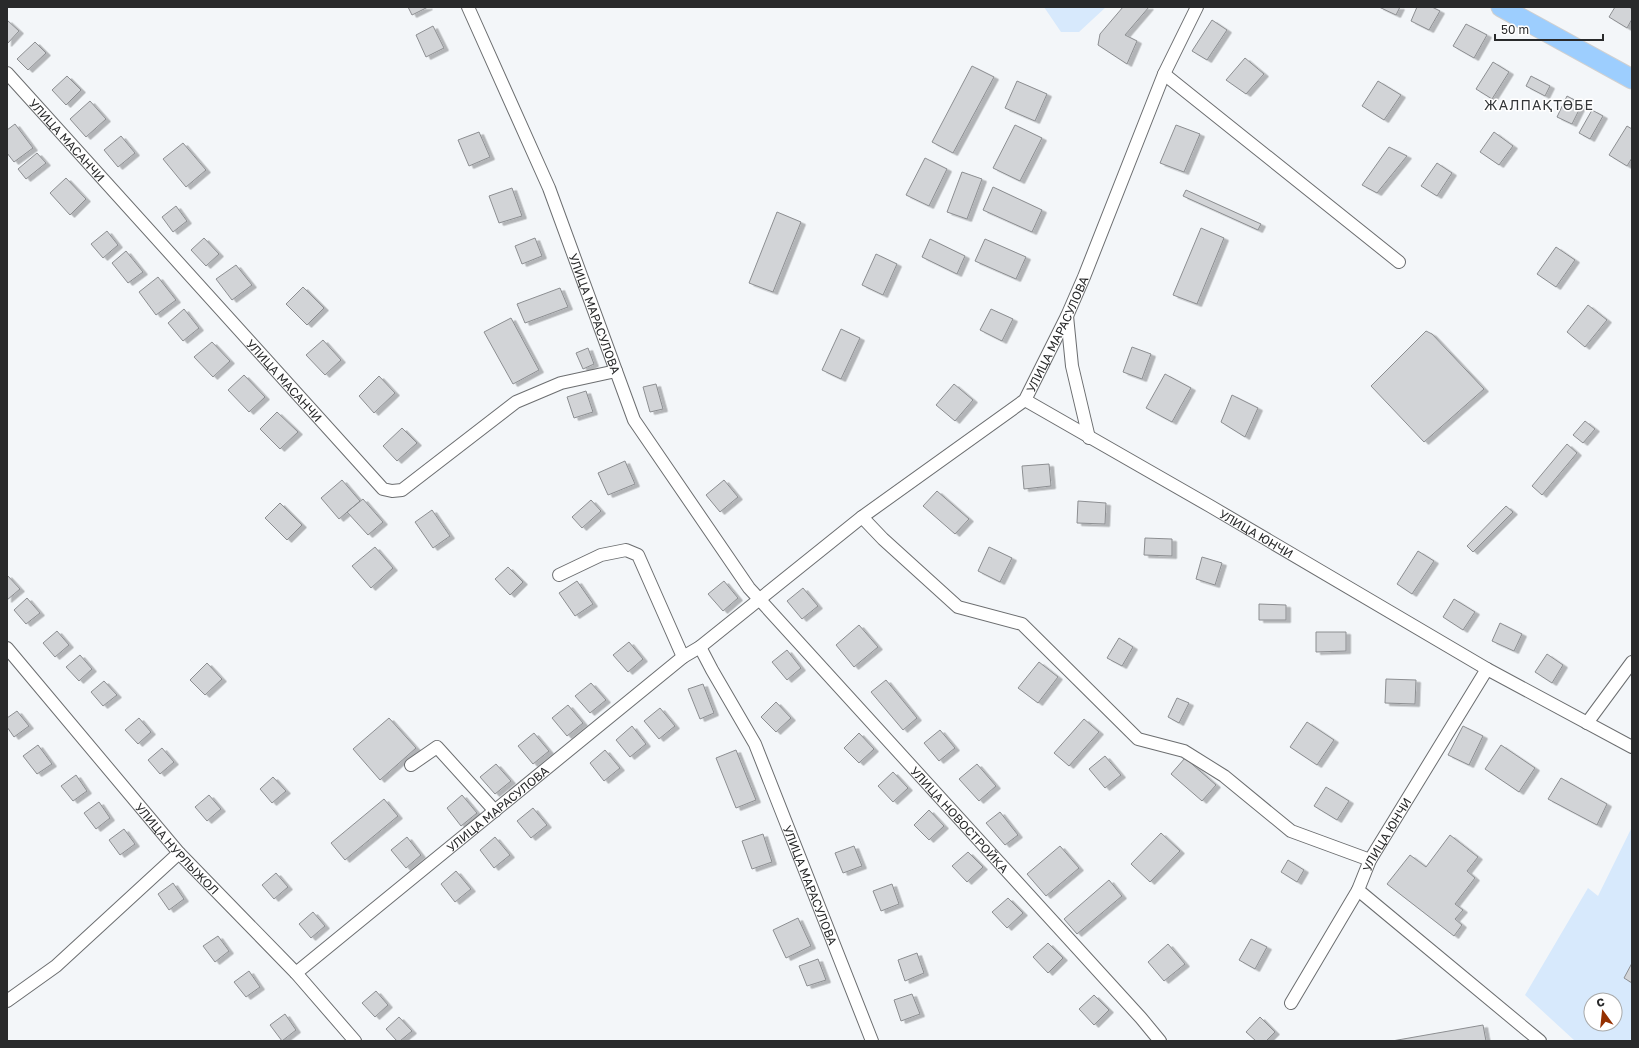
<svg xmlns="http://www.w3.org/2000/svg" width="1639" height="1048" viewBox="0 0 1639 1048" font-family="'Golos Text',sans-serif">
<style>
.green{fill:#d7e9fc;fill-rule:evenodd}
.building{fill:#d2d4d7;stroke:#8c8e91;filter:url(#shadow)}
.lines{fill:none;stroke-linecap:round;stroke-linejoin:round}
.minor-casing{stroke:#6c6e70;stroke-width:14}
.primary-casing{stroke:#d0d0d0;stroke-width:21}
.minor{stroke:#fff;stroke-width:12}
.primary{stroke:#9dcefe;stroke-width:19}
.labels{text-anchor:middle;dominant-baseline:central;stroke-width:3;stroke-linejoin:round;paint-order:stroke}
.street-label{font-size:12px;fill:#292a2b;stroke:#fff}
.quarter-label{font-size:14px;letter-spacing:1px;fill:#333638;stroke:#fff}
</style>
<defs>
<filter id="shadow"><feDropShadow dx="4.5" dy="2.5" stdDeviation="0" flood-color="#0004"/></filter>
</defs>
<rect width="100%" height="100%" fill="#f3f6f9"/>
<!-- green -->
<path class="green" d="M1044,7H1106L1079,32H1061Z
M1632,827V1041H1575L1525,995L1588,888L1598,896ZM1591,1000H1615V1024H1591Z"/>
<!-- building -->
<path class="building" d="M408,7H428L412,15Z
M1123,7H1149L1125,35L1137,41L1127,64L1098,45L1100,34Z
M1379,7H1400L1396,15Z
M1417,7H1432L1440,11L1429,30L1411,21Z
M1615,7H1629L1632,9V19L1627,28L1609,17Z
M7,20L19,31L7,44Z
M1212,20L1227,30L1207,60L1192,51Z
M1466,24L1487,35L1474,58L1453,46Z
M433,26L444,48L426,57L416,35Z
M35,42L46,53L28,70L17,59Z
M1245,58L1264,74L1246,94L1226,80Z
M1493,62L1509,72L1492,99L1476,89Z
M972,66L994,77L953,153L932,142Z
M67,76L81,90L66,105L52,90Z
M1531,76L1550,86L1545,96L1526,86Z
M1017,81L1047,94L1035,121L1005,108Z
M1378,81L1401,95L1384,120L1362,106Z
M1567,96L1582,104L1572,124L1557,117Z
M90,101L106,119L86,137L70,119Z
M1592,110L1603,116L1590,139L1579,133Z
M15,124L33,148L14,162L7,153V130Z
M1015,125L1042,138L1020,181L993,168Z
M1176,125L1200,134L1184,172L1160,163Z
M1627,126L1632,129V158L1627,166L1609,155Z
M479,132L490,157L469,166L458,140Z
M1494,132L1513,146L1499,165L1480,152Z
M121,136L135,153L118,167L104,150Z
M183,143L206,170L186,187L163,159Z
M1389,147L1407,156L1377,193L1362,185Z
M37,153L46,163L26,179L18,169Z
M925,158L947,169L929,206L906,195Z
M1437,163L1452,173L1437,196L1421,186Z
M962,172L982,179L967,219L947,212Z
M66,178L86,199L70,215L50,193Z
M993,187L1042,210L1032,232L983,210Z
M512,188L522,216L499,223L489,196Z
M1186,190L1261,224L1258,230L1183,196Z
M176,206L187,221L173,232L162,217Z
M777,212L801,222L773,292L749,283Z
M1201,228L1224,238L1197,304L1173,295Z
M107,231L118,245L103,258L91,244Z
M204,238L219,254L206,266L191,250Z
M535,238L542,256L522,264L515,246Z
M930,239L965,256L957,274L922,257Z
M985,239L1026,257L1016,279L975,261Z
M1556,247L1575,260L1556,287L1537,274Z
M126,251L143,272L128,283L112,263Z
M876,254L897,264L883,295L862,285Z
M236,265L252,285L232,300L216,279Z
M158,277L176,300L156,315L139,292Z
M303,287L324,308L307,325L286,304Z
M560,288L568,307L525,323L517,304Z
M1588,305L1607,320L1585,347L1567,332Z
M184,309L199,328L183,341L168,323Z
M991,309L1013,319L1002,341L980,330Z
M511,318L539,370L513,384L484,332Z
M841,329L860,338L841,379L822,370Z
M1426,331L1432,334L1484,389L1424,442L1371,386Z
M323,340L341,360L325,375L306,355Z
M212,342L230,361L213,377L194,357Z
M1132,347L1151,354L1142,379L1123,372Z
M588,348L594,364L583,369L576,353Z
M1165,374L1191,388L1172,422L1146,408Z
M244,375L265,397L249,412L228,390Z
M379,376L395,393L374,413L359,396Z
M656,384L663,409L650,412L643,387Z
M954,384L973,400L955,421L936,405Z
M586,391L593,412L574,418L567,397Z
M1232,395L1258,408L1245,437L1221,422Z
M277,412L298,432L280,449L260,429Z
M1585,421L1595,429L1583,443L1573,435Z
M402,428L417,443L397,461L383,446Z
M1567,444L1577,453L1542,495L1532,486Z
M625,461L635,484L608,495L598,473Z
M1049,464L1051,486L1024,489L1022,466Z
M342,480L360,501L339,519L321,498Z
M724,480L738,497L720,512L706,495Z
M937,491L969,519L955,534L923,506Z
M363,499L383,522L368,535L347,512Z
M591,500L601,511L582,528L572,517Z
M1078,501L1106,503L1105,524L1077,523Z
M280,503L302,525L287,540L265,518Z
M1506,506L1513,512L1473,552L1467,546Z
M432,510L450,536L433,548L415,522Z
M1145,538L1172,539V556L1144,555Z
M375,547L393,568L371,588L352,566Z
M989,547L1012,558L1000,582L978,571Z
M1418,551L1434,561L1412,594L1397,584Z
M1202,557L1222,563L1215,585L1196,579Z
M508,567L523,582L510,595L495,579Z
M7,575L20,589L7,600Z
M577,581L593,604L575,616L559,593Z
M724,581L738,598L723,611L708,594Z
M803,588L818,606L802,619L787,601Z
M27,598L40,613L26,624L14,610Z
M1454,599L1475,612L1463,630L1443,617Z
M1259,604L1286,605V620H1259Z
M1500,623L1522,634L1514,651L1492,641Z
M859,625L878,647L854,667L836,645Z
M57,631L69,645L55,657L43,643Z
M1316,632H1346V651L1316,652Z
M1119,638L1133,647L1122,666L1107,658Z
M629,642L643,659L628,672L613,655Z
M787,650L801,668L787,680L772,662Z
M1547,654L1563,665L1552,683L1535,672Z
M80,655L92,669L79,681L66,667Z
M1039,662L1058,677L1038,703L1018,688Z
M207,663L222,679L205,695L190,680Z
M1386,679L1416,680L1415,704L1385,703Z
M886,680L917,718L903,730L871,692Z
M104,681L117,695L103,706L91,692Z
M591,683L606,700L590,713L575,696Z
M703,684L714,713L700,719L688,689Z
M1177,698L1189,703L1179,723L1168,717Z
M776,702L791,718L776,732L761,717Z
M568,705L583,723L567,736L552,718Z
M660,708L675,726L659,739L644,721Z
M17,711L29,726L14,737L7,727V718Z
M139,718L151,732L138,744L125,730Z
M389,718L416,748L380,780L353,749Z
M1084,719L1099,732L1069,766L1054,753Z
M1307,722L1334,740L1317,765L1290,747Z
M632,726L646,744L630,757L616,740Z
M1463,726L1483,736L1469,765L1448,755Z
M940,730L955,748L939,761L924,743Z
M534,733L549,751L533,764L518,746Z
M859,733L874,749L859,763L844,748Z
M38,745L52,764L37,774L23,756Z
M1501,745L1535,768L1519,792L1485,769Z
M162,748L174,762L160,774L148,760Z
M605,750L620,768L604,781L590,763Z
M736,750L756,800L736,808L716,758Z
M1105,756L1121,775L1105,788L1089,769Z
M1185,758L1216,785L1202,801L1171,774Z
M496,764L511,781L495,794L480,777Z
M977,764L996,786L979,801L959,779Z
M893,772L908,788L893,802L878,786Z
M76,775L87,791L73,801L61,786Z
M273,777L286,791L272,803L260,789Z
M1561,778L1607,804L1597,825L1548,799Z
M1326,787L1349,801L1337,820L1314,806Z
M209,795L221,809L207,821L195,807Z
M462,795L477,813L461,826L447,808Z
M384,799L398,816L345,860L331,843Z
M99,802L110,818L96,829L84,813Z
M533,808L547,825L531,838L517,821Z
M929,810L944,826L929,840L914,825Z
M1000,812L1018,835L1005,845L986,823Z
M124,829L135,844L120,855L109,840Z
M1161,833L1180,851L1150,882L1131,864Z
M763,834L772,862L752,869L742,841Z
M1450,835L1478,857L1467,871L1475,878L1455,904L1463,910L1455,919L1462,925L1454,936L1387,884L1410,855L1426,867Z
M407,837L421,855L406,868L391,850Z
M495,837L510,855L494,868L480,850Z
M854,846L862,866L843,873L835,853Z
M1060,846L1079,868L1046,896L1027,874Z
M968,852L983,867L967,882L952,866Z
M1288,860L1304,870L1297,882L1281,872Z
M456,871L471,889L455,902L441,884Z
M276,873L288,887L274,899L262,885Z
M1109,880L1122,896L1077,934L1064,919Z
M173,883L184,899L169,910L158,894Z
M892,884L899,904L881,911L873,891Z
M1008,898L1023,913L1007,928L992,912Z
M313,912L325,926L311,938L299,924Z
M798,918L811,946L786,958L773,930Z
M218,936L229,951L215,962L203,946Z
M1251,939L1267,947L1255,969L1239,960Z
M1048,943L1063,958L1048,973L1033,957Z
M1168,944L1185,964L1164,981L1148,962Z
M917,953L924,973L905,981L898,960Z
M818,959L826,980L807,986L799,966Z
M1632,963V983L1624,978Z
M249,971L260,987L246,997L234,982Z
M376,991L388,1005L375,1017L362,1003Z
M912,994L920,1014L901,1021L894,1000Z
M1094,995L1109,1010L1094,1025L1079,1009Z
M285,1014L296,1030L282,1041L270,1025Z
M399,1017L412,1031L400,1041H397L386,1029Z
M1260,1017L1275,1032L1266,1041H1256L1246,1032Z
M1483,1025L1486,1041H1392Z"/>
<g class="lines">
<defs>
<g id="minor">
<path id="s1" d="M468,7L549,188L634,420L749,588L1141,1018L1160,1041"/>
<path id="s2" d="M7,73L383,489L392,491L402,490L516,402L561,383L616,371"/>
<path d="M1164,74L1399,262"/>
<path d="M1067,316L1072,366L1089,438"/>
<path id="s3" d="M1025,400L1210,506L1487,669L1632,747"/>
<path d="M862,517L883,539L958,607L1022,624L1138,739L1184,751L1224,776L1291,831L1370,860"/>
<path d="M559,575L601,555L626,550L638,555L683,657"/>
<path id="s4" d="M700,647L712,670L755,744L872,1041"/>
<path id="s5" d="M7,648L179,853L296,973L355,1041"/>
<path d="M1587,723L1632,662"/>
<path d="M411,765L437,747L495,811"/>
<path d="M1358,890L1540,1041"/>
<path id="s6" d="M296,973L683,657L700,647L862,517L1025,400L1067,316L1084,277L1164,74L1197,7"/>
<path d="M7,1001L56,966L179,853"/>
<path id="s7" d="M1291,1003L1358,890L1370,860L1487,669"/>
</g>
<path id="primary" d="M1501,7L1632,79"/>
</defs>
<!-- minor casing -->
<use href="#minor" class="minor-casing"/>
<!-- primary casing -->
<use href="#primary" class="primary-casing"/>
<!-- minor -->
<use href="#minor" class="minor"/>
<!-- primary -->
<use href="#primary" class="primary"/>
</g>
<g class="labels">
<!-- street labels -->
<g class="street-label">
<text stroke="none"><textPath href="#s2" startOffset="90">УЛИЦА МАСАНЧИ</textPath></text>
<text stroke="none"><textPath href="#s1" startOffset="332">УЛИЦА МАРАСУЛОВА</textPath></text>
<text stroke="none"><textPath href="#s6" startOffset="1001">УЛИЦА МАРАСУЛОВА</textPath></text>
<text stroke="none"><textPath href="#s2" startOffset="414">УЛИЦА МАСАНЧИ</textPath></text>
<text stroke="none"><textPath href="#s3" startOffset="267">УЛИЦА ЮНЧИ</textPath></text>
<text stroke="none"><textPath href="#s6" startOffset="260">УЛИЦА МАРАСУЛОВА</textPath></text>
<text stroke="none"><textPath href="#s1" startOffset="962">УЛИЦА НОВОСТРОЙКА</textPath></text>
<text stroke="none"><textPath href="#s7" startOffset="194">УЛИЦА ЮНЧИ</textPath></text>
<text stroke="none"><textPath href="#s5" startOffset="263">УЛИЦА НУРЛЫЖОЛ</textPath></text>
<text stroke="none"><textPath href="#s4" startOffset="263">УЛИЦА МАРАСУЛОВА</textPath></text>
</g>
<!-- quarter labels -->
<g class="quarter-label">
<text x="1539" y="104">ЖАЛПАҚТӨБЕ</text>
</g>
</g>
<!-- border -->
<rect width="1639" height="1048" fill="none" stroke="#292a2b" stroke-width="16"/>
<!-- north arrow -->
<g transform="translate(1603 1012) rotate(345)"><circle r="19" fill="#ffffff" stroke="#a9aaaa"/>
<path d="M0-3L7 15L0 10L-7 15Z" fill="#942f00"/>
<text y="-6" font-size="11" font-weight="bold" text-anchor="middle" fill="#292a2b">С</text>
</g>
<!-- scale -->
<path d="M1495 34v6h108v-6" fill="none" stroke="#292a2b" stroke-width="2"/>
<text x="1501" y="34" font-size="12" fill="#292a2b" stroke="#ffffff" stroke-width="3" paint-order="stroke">50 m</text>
</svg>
